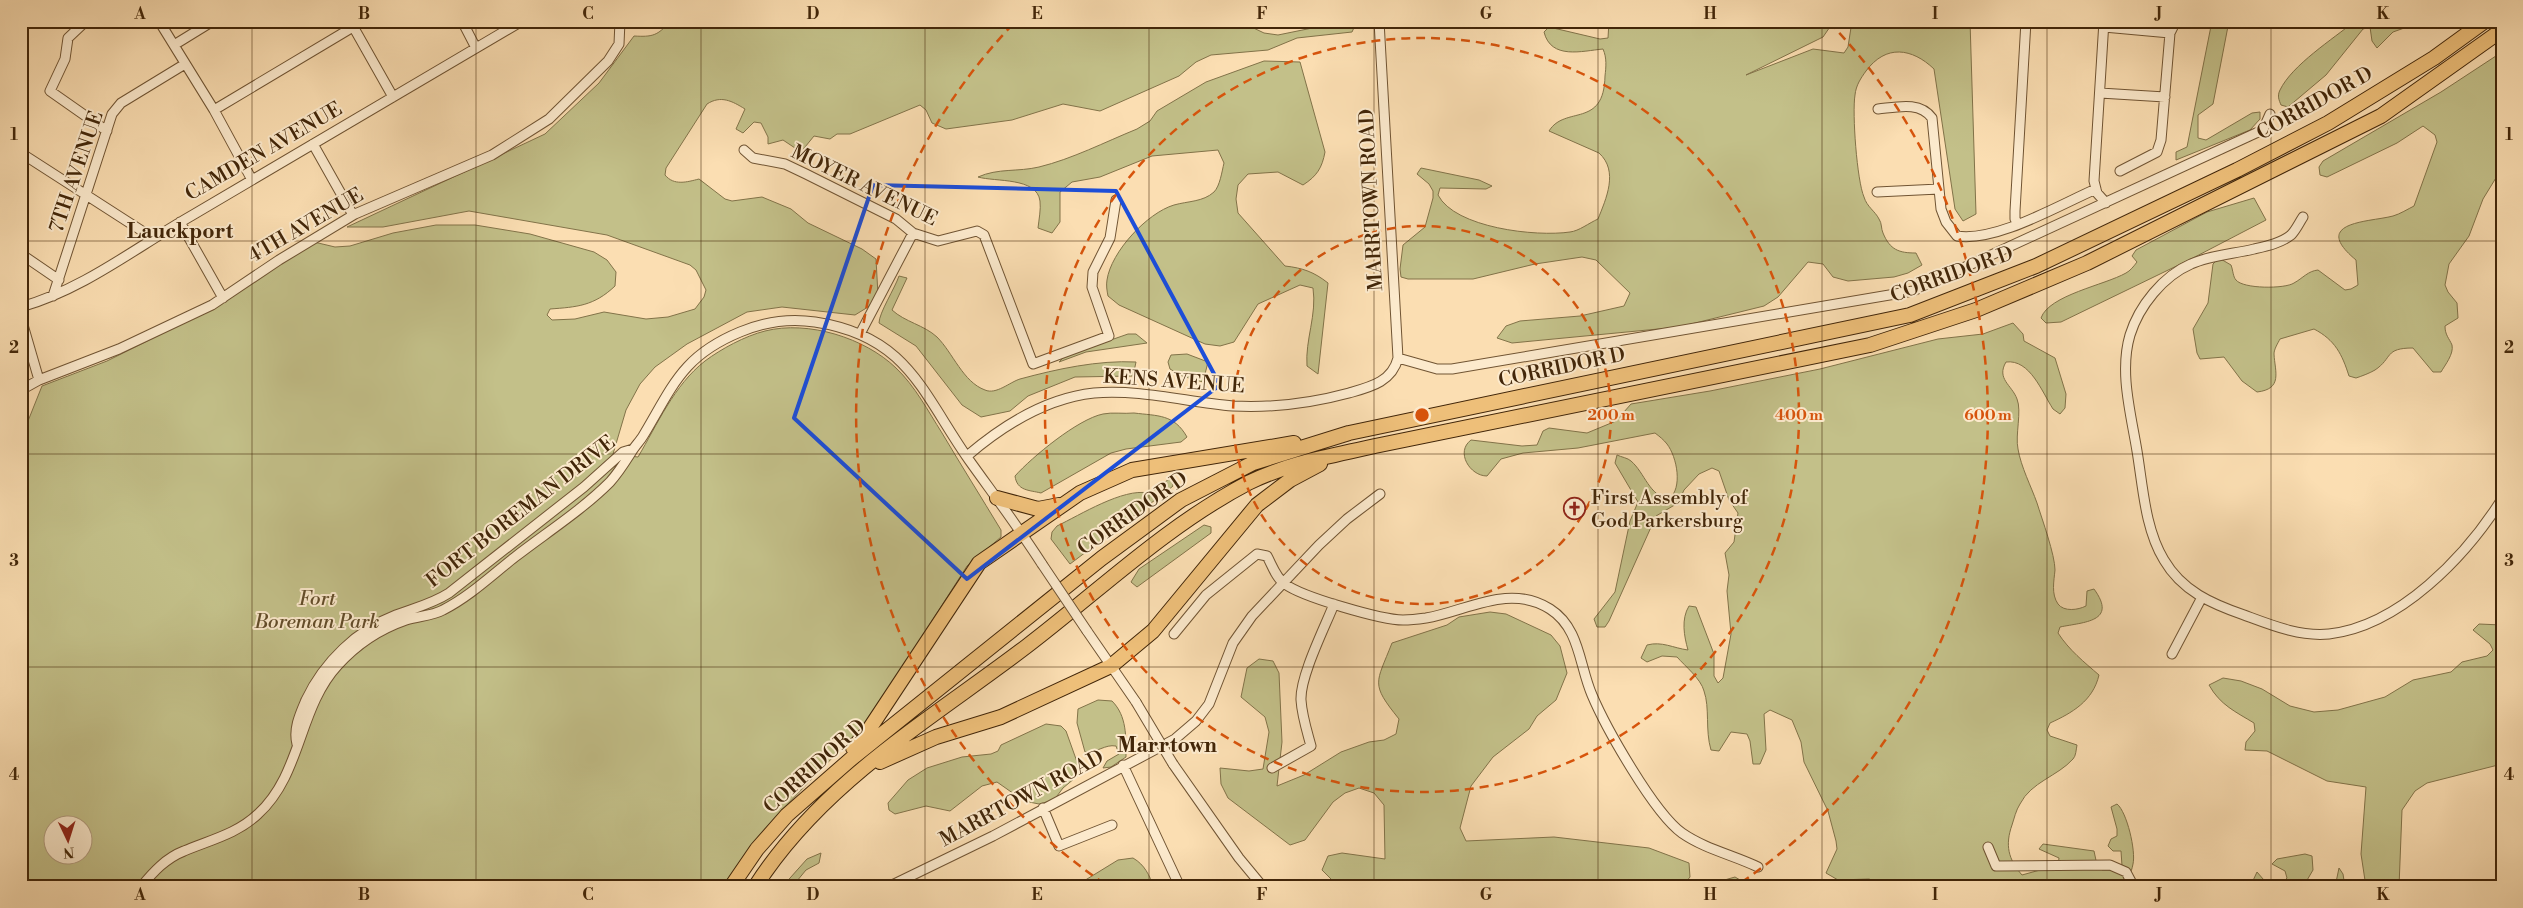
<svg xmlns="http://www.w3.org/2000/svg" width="2523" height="908" viewBox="0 0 2523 908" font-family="'Libre Bodoni',serif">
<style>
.green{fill:#c3c089;stroke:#827349;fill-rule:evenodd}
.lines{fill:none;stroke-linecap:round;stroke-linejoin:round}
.minor-casing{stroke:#705433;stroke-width:11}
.highway-casing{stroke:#422609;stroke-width:16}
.minor{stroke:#fceacd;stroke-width:9}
.highway{stroke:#eebf79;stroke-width:14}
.minor-bridge-casing{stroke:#705433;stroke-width:11;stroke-linecap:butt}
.minor-bridge{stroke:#fceacd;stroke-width:9}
.marked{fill:none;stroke:#1d4ed8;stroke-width:4;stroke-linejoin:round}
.grid{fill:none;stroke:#422609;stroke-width:1;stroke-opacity:0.55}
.ring{fill:none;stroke:#d7540c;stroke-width:2.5;stroke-dasharray:9 6}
.labels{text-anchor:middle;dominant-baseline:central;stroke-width:4;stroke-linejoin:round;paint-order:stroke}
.street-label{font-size:20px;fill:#422609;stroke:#fceacd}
.poi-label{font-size:20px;fill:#422609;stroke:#fceacd;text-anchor:start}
.park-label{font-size:20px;font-style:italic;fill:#624c29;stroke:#fceacd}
.neighbourhood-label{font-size:21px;font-weight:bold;fill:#422609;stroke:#fceacd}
.centre{fill:#d7540c;stroke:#fceacd;stroke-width:2.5}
.ring-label{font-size:15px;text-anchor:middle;font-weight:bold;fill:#d7540c;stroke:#fceacd;stroke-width:4;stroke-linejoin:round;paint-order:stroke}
.neatline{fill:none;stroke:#422609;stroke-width:2}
.grid-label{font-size:16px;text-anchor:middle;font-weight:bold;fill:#422609}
</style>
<rect width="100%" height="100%" fill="#fbdeb2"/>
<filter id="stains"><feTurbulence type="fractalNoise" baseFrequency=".004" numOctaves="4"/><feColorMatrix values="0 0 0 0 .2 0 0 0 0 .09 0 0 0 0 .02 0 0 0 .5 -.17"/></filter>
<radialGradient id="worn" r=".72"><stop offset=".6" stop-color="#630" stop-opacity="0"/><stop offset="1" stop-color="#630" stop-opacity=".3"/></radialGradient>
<!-- green -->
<path class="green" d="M670,21H1239L1264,33L1278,35L1322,26L1331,21H1357L1352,32L1297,38L1268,50L1211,55L1196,62L1179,76L1100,111L1063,104L1012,120L946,129L932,123L926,110L920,105L850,134H837L830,139L814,136L801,152L783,140L768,144V137L761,123L754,122L743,133L736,129L745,109C732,101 721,95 707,104L666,168L665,175C674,186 687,182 699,179L725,199L732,201L762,197L791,209L808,223L862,249L876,259L878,295L868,307L855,315L782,307L747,312L687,344L655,367L640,384L626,410L613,454L638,457C657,425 674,385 705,361C721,349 745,336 765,331C808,320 865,338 896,368C915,386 928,411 942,433C961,465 981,497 1001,530V537L967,566L868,721L780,812L744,856L723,887H21V426L28,421L42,386L107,361L205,312L314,242L335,247L350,246L393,233L436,225H475L530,234L594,252L607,260L616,272L615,286C594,306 577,307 550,309L547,315L552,320L575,319L604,312L646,319L668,317L695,309L704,297L706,290L696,270L690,265L607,235L469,211L383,227H347L545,134L599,83L634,36C652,37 658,36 670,21ZM52,826H82V856H52Z
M1609,21H1834L1823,37L1746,75L1813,49L1844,53L1848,47L1852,21H1970L1976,214L1963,221L1955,209L1934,69C1912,48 1886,44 1866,71C1861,78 1856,85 1855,95C1852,113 1857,181 1864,197C1867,207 1875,211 1879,219C1882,223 1881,229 1883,233C1890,250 1899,253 1916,253L1922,265L1908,273L1894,277L1848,281L1833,277L1823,264L1808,262L1778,297L1764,306L1679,327L1512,343L1497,338L1506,326L1520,321L1580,316L1624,306L1630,293L1596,260L1582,257L1535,264L1473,279H1408L1401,277L1400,269L1403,245L1425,227L1433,198V191L1429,184L1417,174L1421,168L1479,180L1492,186L1486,189L1440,188L1438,195C1455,228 1536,237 1570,232C1579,231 1589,223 1598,219C1606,199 1619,171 1599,153L1549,131C1565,105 1604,129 1605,76C1606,67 1607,58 1603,49C1582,51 1551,60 1544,32L1549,27L1600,39L1608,38Z
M2212,21H2229L2213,104L2198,115V138L2206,140L2252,113L2260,112V119L2250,130L2176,160V152L2187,147Z
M2355,21L2394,23L2413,21L2407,27L2393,32L2377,48L2372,41L2370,27L2363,29L2326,75L2288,107L2281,105C2279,100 2277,96 2280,90C2292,65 2333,39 2355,21Z
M2502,52V168L2483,199L2469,236L2449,264L2445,285L2448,292L2457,303L2458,318L2445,326C2445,335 2449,338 2452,345C2454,354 2445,365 2441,372H2433L2413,348C2384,348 2393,358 2375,370C2370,373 2362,376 2356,378L2349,376C2342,354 2335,340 2314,329L2280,339C2278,343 2274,349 2274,354C2275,372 2283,389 2257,392L2242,381L2224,357L2200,359L2197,353L2193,329L2208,303L2213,264L2219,258L2231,265C2233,270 2233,277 2236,280C2243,289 2285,289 2294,283C2303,278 2308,271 2318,270L2345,290L2351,289L2358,285L2356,260C2309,221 2371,222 2393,216C2400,214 2408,209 2414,206L2437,142L2435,135L2423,126L2397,143L2327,177L2320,175L2319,167L2323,161L2441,92Z
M1264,61L1300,62L1325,152C1322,168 1317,176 1303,185L1278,172L1248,174L1238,185L1236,199L1238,213L1285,266C1303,268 1314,272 1328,283L1318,374L1307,366C1305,340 1317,315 1313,288L1300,285L1258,304L1234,342L1220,346L1205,344L1119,305L1108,296C1107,291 1106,285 1107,280C1111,252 1147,213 1174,205C1188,201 1203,202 1214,192C1220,186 1222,171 1224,163L1218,150L1152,156L1100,177L1072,182L1060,192V222L1052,233L1038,228C1039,219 1041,209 1040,201C1037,177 995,182 978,177C998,168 1018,172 1039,167C1072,159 1105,142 1137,129L1150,121L1157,111L1206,82Z
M2254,198L2266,220L2193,258L2061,322L2046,323L2041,318C2049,295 2105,285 2126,273C2130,271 2134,266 2137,262L2132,256L2136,250L2207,212Z
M899,276L907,278L892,310C905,322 924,325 937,337C953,353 963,382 985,390C996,395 1010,382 1020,379C1057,369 1098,360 1136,362L1133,376L1075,377L1028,396L1010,411L981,417L962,405L916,346L879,323C879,313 895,288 899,276Z
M2013,323L2023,334L2024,341L2055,358L2066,394L2065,408L2060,414L2053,409C2042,392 2030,359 2006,362C1996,379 2012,385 2017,399C2022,411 2015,435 2018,449C2021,467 2031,486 2037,503C2042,519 2055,555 2055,570C2054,581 2051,594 2058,604C2064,612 2078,610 2086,606L2087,591L2094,589C2118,622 2084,622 2060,627L2058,633C2069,650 2084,662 2099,675C2093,701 2072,713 2050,723L2047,730L2050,736L2077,745C2076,750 2076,756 2073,759C2058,776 2031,782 2020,804C2016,810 2014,819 2012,825C2005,845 2008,859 2022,875L2058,865L2059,858L2039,849L2043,844L2094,851L2097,865L2102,870H2116L2122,866L2121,851H2113L2108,846L2111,839L2117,836V829L2111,807L2117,804C2127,812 2136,851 2133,864C2131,875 2128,874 2130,887H1892L1869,879L1838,880L1826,873L1837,849L1836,841L1828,811L1804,762L1801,742L1792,720L1770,710L1764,714L1766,750L1760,764H1753L1750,741L1747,734L1731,732L1719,751L1711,750C1705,730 1710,708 1704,691C1701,679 1685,666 1677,657L1662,656L1647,662L1641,658L1647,645C1662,641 1673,648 1688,650C1684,636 1681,619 1689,606L1696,607L1714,654V676L1718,683L1723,678L1731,634L1727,591L1729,575L1725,553L1734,542L1738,513L1729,500L1719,471L1712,468L1699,474L1684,490L1678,503L1656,516L1609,621L1605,627H1597L1594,619L1615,592L1630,521L1638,502L1615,463L1617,455C1621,457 1628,458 1631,461C1645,473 1649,496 1669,499C1683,488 1677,457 1667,444C1664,440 1659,436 1655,433L1578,448L1523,453L1501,459L1487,476C1470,476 1455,452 1471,440L1522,446L1537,445L1543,431L1549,428L1587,433L1616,421L1631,404L1710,391L1820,369L1938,339L1983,334Z
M1128,334H1136L1147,343L1086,352L1059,362L1065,356Z
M1187,354L1208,362L1203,382L1182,376L1170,369L1168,362L1171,355Z
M1134,413C1158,416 1174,414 1187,437L1181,442L1126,449L1111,453L1041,493C1029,490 1017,491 1015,476C1032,457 1078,419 1103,414C1112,412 1124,414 1134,413Z
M1171,478L1173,486L1167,491L1070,564L1051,539L1052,532L1057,526C1080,515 1123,488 1148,493Z
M1204,525L1211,527V533L1137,587L1131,582L1139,569Z
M1490,612L1506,614L1551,635L1560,646L1567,673L1556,700L1537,716L1529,729L1493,757L1471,786L1460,828L1466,841L1554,837L1649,848L1689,863L1690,877L1682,887H1348L1333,881L1322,870L1328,856L1342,853L1385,859L1384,805L1374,793L1359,788L1345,793L1333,802L1305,840L1290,845L1228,798L1221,784L1220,768L1249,771L1263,769L1269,732L1265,717L1241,697L1247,668L1259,659L1273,661L1279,673L1282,742L1277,786L1304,775L1341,752L1369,742L1384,740L1396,734L1399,719C1370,683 1376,684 1392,643L1447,625L1459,617Z
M2479,624L2502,625V764L2427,783L2415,791L2402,810L2399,887H2366L2361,854L2366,787L2327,781L2267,751L2245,750L2246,742L2255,731L2254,723C2236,712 2220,705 2209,685L2223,678L2241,681L2262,689L2290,706L2314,712L2338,710L2385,697L2413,680L2451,672L2462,662L2487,656L2493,650L2490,644L2473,630Z
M1098,700L1112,701C1127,716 1126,737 1126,757L1111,767L1103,768L1107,761L1119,754L1116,746C1105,744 1097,753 1085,752L1077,723L1078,709Z
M1046,724L1061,726L1066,731L1081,773L1063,788L1054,800L1039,804L1024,801L997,782L982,786L950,811L926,806L895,814L889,810L888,803L908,780L927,768L962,757L991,754L998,751L1001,745Z
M821,853L819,863L806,870L792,887H782L807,859Z
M2305,854L2312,856L2313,870L2303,887H2279L2287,878L2285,871L2272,864L2277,859Z
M1133,858C1145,865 1149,875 1154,887H1074L1118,860Z
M2339,868L2343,874L2345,887H2335Z
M2257,872L2270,887H2250Z
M1735,877L1752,887H1723L1721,881Z"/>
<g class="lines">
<defs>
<path id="minor" d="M86,21L68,38L65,59L50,91L107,131
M159,21L214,110L252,180
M350,21L393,97
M462,21L476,48
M2104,21L2094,181L2097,193L2106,203
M2104,27L2170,33
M174,45L213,21
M2100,93L2165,97
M1878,109C1897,107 1920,101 1932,118L1941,209L1946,222L1957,236C1997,242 2059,205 2096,189
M214,110L353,27
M313,144L353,215
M744,150L753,158L785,164L806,174L896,219L913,233L938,241L977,231L984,235L1033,364L1109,336L1092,287L1093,272L1110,238L1116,200
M21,153L153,238
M2120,171L2157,152L2161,140L2170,33L2176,21
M1877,192L1939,189
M2303,217C2299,223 2296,230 2291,235C2281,243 2267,246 2254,249C2234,254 2210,255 2191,264C2163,276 2139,306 2130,335C2119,372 2131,414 2137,451C2143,487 2145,529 2164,560C2182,591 2212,604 2244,615C2271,625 2300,637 2329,634C2400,626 2466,556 2502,499
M180,222L223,298
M2018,224L2015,219V211L2026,21
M21,254L59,280
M53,296L112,114L121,103L185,64
M21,307C84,289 135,248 191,216C301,151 411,86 522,21
M21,318L39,380
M860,334L913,233
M1398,358L1437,369H1452L1913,291L2256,133L2263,130L2270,114
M21,390L39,380L119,349L212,305L279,260L355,214L492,155L549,119L608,61L619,44L620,21
M2502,410V417
M967,456C1002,426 1047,398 1094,393C1140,389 1187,402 1233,406C1271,408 1312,403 1349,393C1370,387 1392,382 1398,358L1379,21
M1087,631L1136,702
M1174,634L1206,595L1257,554L1267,556C1272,565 1276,578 1285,584C1302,597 1382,620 1403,620C1411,620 1419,619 1426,618C1467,611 1509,583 1550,609C1580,628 1579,665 1592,695C1606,728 1654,813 1682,833C1705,849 1733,855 1758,867
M2172,654L2201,599
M297,744C293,729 300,714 306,700C324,662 357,630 396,615C414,608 432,604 449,593L584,487L623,452L633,449
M1173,764L1239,858L1263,887
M1123,765L1180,887
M1272,768L1311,746C1307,731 1302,716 1301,700C1300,676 1325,627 1334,604
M1043,808L1059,846L1112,825
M1988,847L1996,866L2110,865L2126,872L2134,887
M141,887C153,872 166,858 184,851C210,840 237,834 258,814C302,774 298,708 338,665C357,644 380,629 406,620C418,616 432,616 443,610C469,597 492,575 515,557C546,533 582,510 610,482C619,472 625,462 632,451C635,446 640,441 643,436C673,386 682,356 740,332C764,322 790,318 815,322C908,336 922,393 969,460C994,495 1019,528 1042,564
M888,887L993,836L1175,739L1196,721L1209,704L1233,643L1252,616L1319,545L1347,519L1380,494"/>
<path id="highway" d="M997,498L1038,509L1059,505
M853,748L866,734L979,563L1080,493L1132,470L1294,443
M880,762L936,737L1001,717L1111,666L1153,631L1257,505L1290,480L1320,464
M731,887L757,849L787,815L851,759L1102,558L1181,500L1253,463L1349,433L1910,315L2036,266L2237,170L2328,123L2434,58L2485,21
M755,887C822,782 930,720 1027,646C1099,591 1166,526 1248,483C1288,463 1332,456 1375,446L1870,345L1976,310L2087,263L2381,116L2502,30"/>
</defs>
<!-- minor casing -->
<use href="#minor" class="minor-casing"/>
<!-- highway casing -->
<use href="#highway" class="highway-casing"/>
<!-- minor -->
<use href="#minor" class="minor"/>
<!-- highway -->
<use href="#highway" class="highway"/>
<defs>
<path id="minor-bridge" d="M1042,564L1087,631
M1136,702L1173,764"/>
</defs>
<!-- minor-bridge casing -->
<use href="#minor-bridge" class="minor-bridge-casing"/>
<!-- minor-bridge -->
<use href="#minor-bridge" class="minor-bridge"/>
</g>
<!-- marked area -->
<path class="marked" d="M873,185L1116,191L1220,385L967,579L794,418Z"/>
<!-- grid -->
<path class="grid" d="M252,21V887M476,21V887M701,21V887M925,21V887M1149,21V887M1374,21V887M1598,21V887M1822,21V887M2047,21V887M2271,21V887M21,241H2502M21,454H2502M21,667H2502"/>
<!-- distance rings -->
<g class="ring">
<circle cx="1422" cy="415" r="189"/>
<circle cx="1422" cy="415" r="377"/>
<path d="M1105 884A566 566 0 0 1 1015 22M1829 22A566 566 0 0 1 1739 884"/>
</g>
<!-- icons -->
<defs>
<symbol id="church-ring" viewBox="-11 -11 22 22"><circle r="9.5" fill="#fceacd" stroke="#8f2418" stroke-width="1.5"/><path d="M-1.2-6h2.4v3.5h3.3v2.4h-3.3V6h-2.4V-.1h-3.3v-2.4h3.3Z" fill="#8f2418"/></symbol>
</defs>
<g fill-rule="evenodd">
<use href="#church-ring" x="1562" y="496" width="25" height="25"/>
</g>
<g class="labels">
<!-- street labels -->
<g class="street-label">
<text transform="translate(2315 104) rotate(-29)">CORRIDOR D</text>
<text transform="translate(264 152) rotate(-30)">CAMDEN AVENUE</text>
<text transform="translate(77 172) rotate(-71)">7TH AVENUE</text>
<text transform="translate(864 186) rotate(26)">MOYER AVENUE</text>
<text transform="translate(1372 200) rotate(-93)">MARRTOWN ROAD</text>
<text transform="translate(306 226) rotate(-30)">4TH AVENUE</text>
<text transform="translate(1952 275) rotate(-20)">CORRIDOR D</text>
<text transform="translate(1562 368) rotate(-12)">CORRIDOR D</text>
<text transform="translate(1174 382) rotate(4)">KENS AVENUE</text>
<text transform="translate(521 512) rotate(-38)">FORT BOREMAN DRIVE</text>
<text transform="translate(1133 514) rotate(-35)">CORRIDOR D</text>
<text transform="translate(815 767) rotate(-42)">CORRIDOR D</text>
<text transform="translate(1022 799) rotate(-28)">MARRTOWN ROAD</text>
</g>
<!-- poi labels -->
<g class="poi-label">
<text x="1591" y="498">First Assembly of<tspan x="1591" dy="23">God Parkersburg</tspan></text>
</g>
<!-- park labels -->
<g class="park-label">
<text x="317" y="599">Fort<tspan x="317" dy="23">Boreman Park</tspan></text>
</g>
<!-- neighbourhood labels -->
<g class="neighbourhood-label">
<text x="180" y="232">Lauckport</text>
<text x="1167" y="746">Marrtown</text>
</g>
</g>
<circle cx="1422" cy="415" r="8" class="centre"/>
<g class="ring-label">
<text x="1611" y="420">200 m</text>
<text x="1799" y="420">400 m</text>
<text x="1988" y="420">600 m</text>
</g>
<!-- margin -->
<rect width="2523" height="908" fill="none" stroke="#fbdeb2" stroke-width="55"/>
<!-- north arrow -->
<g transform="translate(68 840) rotate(176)"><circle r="24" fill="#fceacd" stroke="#b29c7f"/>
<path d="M0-4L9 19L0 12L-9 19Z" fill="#8f2418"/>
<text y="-8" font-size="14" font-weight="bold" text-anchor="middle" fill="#422609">N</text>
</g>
<rect x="28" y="28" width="2468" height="852" class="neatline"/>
<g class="grid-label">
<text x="140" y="19">A</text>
<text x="364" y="19">B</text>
<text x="588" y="19">C</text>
<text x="813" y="19">D</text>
<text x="1037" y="19">E</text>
<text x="1262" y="19">F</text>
<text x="1486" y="19">G</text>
<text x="1710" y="19">H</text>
<text x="1935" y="19">I</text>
<text x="2159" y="19">J</text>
<text x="2383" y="19">K</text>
<text x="14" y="140">1</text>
<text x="2509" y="140">1</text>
<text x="14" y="353">2</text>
<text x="2509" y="353">2</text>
<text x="14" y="566">3</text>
<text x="2509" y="566">3</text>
<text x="14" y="780">4</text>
<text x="2509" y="780">4</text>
<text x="140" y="900">A</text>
<text x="364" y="900">B</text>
<text x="588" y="900">C</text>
<text x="813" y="900">D</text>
<text x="1037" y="900">E</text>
<text x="1262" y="900">F</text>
<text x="1486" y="900">G</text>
<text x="1710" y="900">H</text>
<text x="1935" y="900">I</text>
<text x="2159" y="900">J</text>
<text x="2383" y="900">K</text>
</g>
<rect width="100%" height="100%" filter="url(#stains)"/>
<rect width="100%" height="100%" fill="url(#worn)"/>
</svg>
